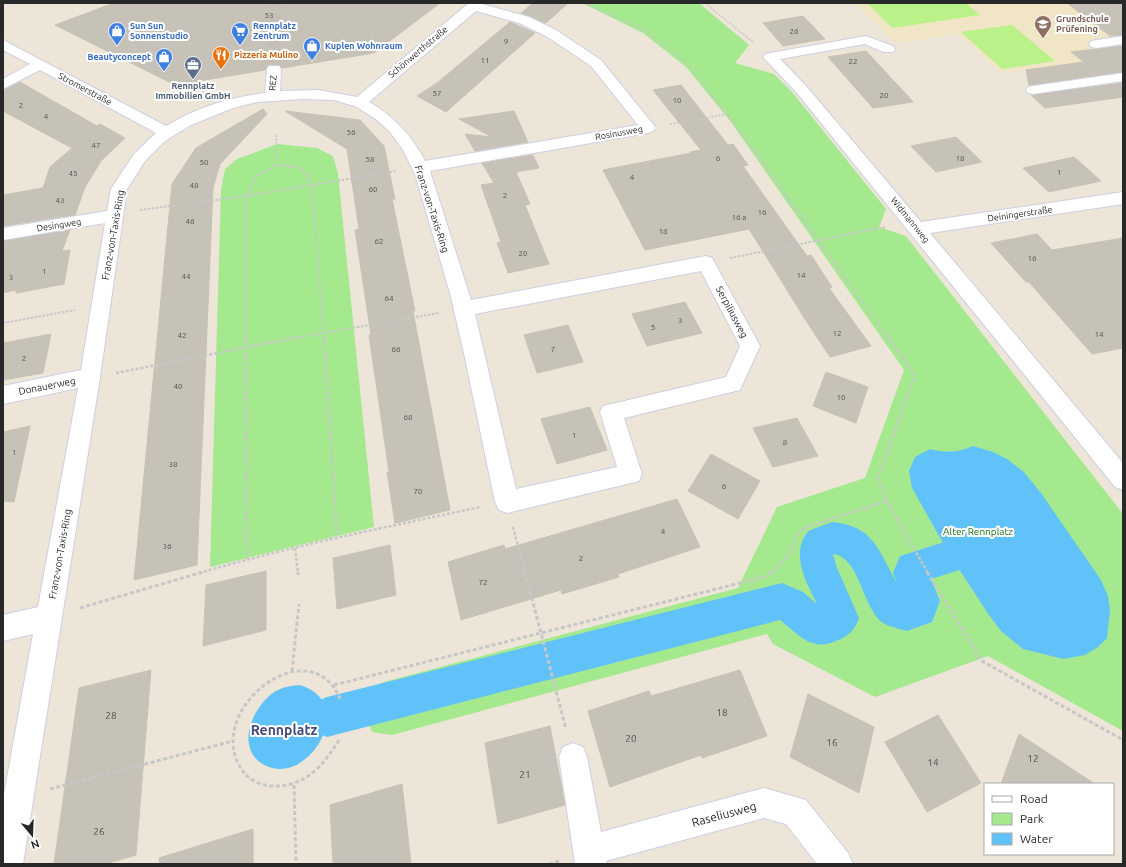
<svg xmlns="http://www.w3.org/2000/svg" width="1126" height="867" viewBox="0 0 1126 867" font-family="Ubuntu,sans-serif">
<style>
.education{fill:#f0e6c5}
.green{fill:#a5e98f}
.pitch{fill:#bbf189}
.water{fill:#60c2f9}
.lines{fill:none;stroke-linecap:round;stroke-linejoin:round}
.canal{fill:#60c2f9;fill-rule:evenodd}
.building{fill:#c7c2b8;stroke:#c7c2b2}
.minor-tunnel{stroke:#c5bfb5;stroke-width:14;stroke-dasharray:14 7;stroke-linecap:butt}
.minor-casing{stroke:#cdcfe3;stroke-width:2}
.path-far3{stroke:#c7c7c7;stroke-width:1.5;stroke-dasharray:2 1.5;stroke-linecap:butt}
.path-far2{stroke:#c7c7c7;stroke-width:2;stroke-dasharray:2.5 1.5;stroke-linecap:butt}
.path-far1{stroke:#c7c7c7;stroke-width:2.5;stroke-dasharray:3 2;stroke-linecap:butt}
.path{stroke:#c7c7c7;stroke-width:3;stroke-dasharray:4 2.5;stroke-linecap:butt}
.minor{fill:#fff;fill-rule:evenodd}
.labels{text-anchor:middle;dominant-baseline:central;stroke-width:4;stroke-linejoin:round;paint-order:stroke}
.number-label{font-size:8px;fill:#504e4c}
.far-education-label{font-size:9px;font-weight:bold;fill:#785e54;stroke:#fff;text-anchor:start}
.far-shop-label{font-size:9px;font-weight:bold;fill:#366cbe;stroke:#fff;text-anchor:start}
.far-street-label{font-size:9px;fill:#282828;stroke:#fff}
.far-food-label{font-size:9px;font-weight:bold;fill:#c56008;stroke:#fff;text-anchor:start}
.far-service-label{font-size:9px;font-weight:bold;fill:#4e5e75;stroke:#fff}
.street-label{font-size:10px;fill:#282828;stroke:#fff}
.park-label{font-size:10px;fill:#1d6a13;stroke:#fff}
.near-number-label{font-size:10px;fill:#504e4c}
.near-street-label{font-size:12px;fill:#282828;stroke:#fff}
.near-quarter-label{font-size:14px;font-weight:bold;fill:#454a7c;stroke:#fff}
</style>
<rect width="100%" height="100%" fill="#ece5d8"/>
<!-- education -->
<path class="education" d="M854,3H1123V56L1001,73L958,34L895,43Z"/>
<!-- green -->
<path class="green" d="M582,3H699L749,45L735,63L774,74L792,92L886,209L879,227L906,236L1123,514V731L988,656L875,697L773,644L767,634L392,735L372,732C368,725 365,696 370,690C373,686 380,684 384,682L738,588L777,507L865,478L904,370L731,122L686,67L643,33Z
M277,144L317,148L333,156L338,174L374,527L210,567L221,190L225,169L237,159Z"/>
<!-- pitch -->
<path class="pitch" d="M867,3H966L980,15L892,28Z
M1012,25L1055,61L1002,69L961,32Z"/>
<!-- water -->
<path class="water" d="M973,446L993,452L1007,459L1024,472L1041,493L1101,580L1108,596L1110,610L1107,638L1098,647L1085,655L1063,659L1023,649L1001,631L989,615L951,557L912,488L909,471L915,457L930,449C946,453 958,453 973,446Z
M299,685C361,701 306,793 261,763C235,745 254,704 276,691C283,687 290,686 299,685Z"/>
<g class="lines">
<!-- canal -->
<path class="canal" d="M832,522C875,526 878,551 897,583L893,573L900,556L951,540L963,545L968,557L963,569L931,579L940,601L932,622L907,631C900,629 890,627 883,623C862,608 860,557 833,554L837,568L859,618C854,631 849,636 836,641C811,652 798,634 780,620L327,737L313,731L307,717L313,703L327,697L782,583L803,592L817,604C806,581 790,555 808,531Z"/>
</g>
<!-- building -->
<path class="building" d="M114,3H440L374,53L282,68L279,64H269L265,70L175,85L55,25Z
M533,3H568L546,23L521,13Z
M1067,3H1123V35L1110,36Z
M803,16L825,39L783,46L763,23Z
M510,22L535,33L446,112L417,96L437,83Z
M1123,46V72L1029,85L1026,70L1084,62L1071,52Z
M866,51L906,94L913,102L873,108L828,57Z
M20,82L97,126L100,124L125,138L101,161L85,187L75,215L3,226V195L43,188L50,167L72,148L3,111V90Z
M1123,83V97L1045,108L1031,95Z
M681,85L728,145L733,144L748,165L743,166L807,256L811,255L832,287L829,288L871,346L830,357L805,319L749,229L645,250L603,170L691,153L690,152L701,150L653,90Z
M263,109L267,114L220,164L213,188L197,565L134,580L172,184L196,148Z
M285,111L360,120L384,146L395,199H392L415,311H413L450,510L395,523L387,472H389L369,335H371L355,230L359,229L347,149Z
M514,111L528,142L475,151L465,134L492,137L459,119Z
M956,137L982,162L936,172L911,146Z
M533,155L539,168L516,172L530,204L525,205L549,264L508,273L497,243L501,242L481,185L494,183L482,163Z
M1074,157L1101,181L1049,192L1023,168Z
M70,230L62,251L70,250L64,284L16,293V290L3,293V241Z
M1037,234L1052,250L1123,238V348L1092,354L1029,282H1026L991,243Z
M685,302L702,333L647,346L632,314Z
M568,325L583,362L537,373L524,335Z
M51,334L43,373L3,380V343Z
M826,372L868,387L856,423L813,406Z
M590,407L607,450L557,464L541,419Z
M797,418L818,456L773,467L753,428Z
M30,426L14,502L3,501V432Z
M711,454L760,481L738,519L688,491Z
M677,499L700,547L618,574L619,577L562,594L561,590L461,620L448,562L504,545L505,549Z
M390,545L396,595L337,609L333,558Z
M266,571V630L203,646L206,585Z
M151,670L136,855L105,864H54L79,688Z
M740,670L767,736L702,758L701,755L610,787L588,711L649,691L651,696Z
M808,694L874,727L859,793L790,757Z
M938,715L981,783L927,812L885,742Z
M550,726L565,805L498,824L485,743Z
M1019,734L1095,784H1001Z
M402,784L411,864H333L330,805Z
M253,829V864H160L159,858Z"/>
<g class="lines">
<!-- minor-tunnel -->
<path class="minor-tunnel" d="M274,69L275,3"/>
<defs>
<path id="minor" d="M469,3H483L482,4L529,17L556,30L601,60L656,128L653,131L648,133L430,171L471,300L706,256L712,258L760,346L740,390L624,418L642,474L639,481L507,513L499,510L495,502L465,358L450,293L415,174L403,150L390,132L377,120L357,107L334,100L302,99L257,102L233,108L191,125L165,141L145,161L127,189L100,377L23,864H3V800L33,634L3,641V615L38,607L78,388L3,404V386L81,370L105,223L3,240V228L107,211L111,189L134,154L156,133L40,70L3,89V79L30,64L3,50V40L166,126C196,108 230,97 265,93L267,69L269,66H279L281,69L280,91L318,90L357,97ZM476,11L519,23L546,36L591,66L638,125L425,161C412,136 394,116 369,102ZM701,271L740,346L726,377L603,406L600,412L617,467L516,489L475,314Z
M866,36L893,46L895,49L893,52H883L865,44L780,59L807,87L921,222L1123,192V204L930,233L1123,463V490L1115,487L797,93L763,57L765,54L770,53Z
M1123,36V44L1096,48L1091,47L1089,44L1091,41Z
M1123,73V81L1033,94L1028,93L1026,90L1028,87L1033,86Z
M573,743L583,747L587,757L601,832L764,788L806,800L848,853L853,864H817L786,824L764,818L606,861L607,864H575L559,757L563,747Z"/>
</defs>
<!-- minor casing -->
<use href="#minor" class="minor-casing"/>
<!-- path-far3 -->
<path class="path-far3" d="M585,3L646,31L690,66L754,150
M705,3L754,43
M670,124L728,114
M276,135L277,150"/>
<!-- path-far2 -->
<path class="path-far2" d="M276,149L277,165
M753,149L888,338
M140,210L246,196L396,171
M730,258L885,227
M3,323L75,310
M246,338V196L256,176L277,165L301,168L312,185L324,338
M294,338L439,313"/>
<!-- path-far1 -->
<path class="path-far1" d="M246,337L247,559
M324,337L337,537
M888,337L915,375L878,478L887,501L928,573
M116,373L299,337
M513,527L525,573
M295,548L298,573
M199,573C292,546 386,527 480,507
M770,573L786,559L797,534L807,527L887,501"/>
<!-- path -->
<path class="path" d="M298,572V575
M525,572L566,729
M927,572L982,661L1123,740
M80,608L203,572
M292,671L299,604
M334,685L764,577L772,572
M339,740C325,763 308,784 279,786C265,787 250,782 242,770C201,710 312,625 341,701
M294,785L296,864
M50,789L233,741
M549,864L559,861"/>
<!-- minor -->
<use href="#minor" class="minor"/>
</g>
<!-- icons -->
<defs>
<symbol id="school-pin" viewBox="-11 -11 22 30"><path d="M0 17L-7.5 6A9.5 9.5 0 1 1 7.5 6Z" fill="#8d6e63" stroke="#fff"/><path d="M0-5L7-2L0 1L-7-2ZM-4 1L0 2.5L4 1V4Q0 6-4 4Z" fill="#fff"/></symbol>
<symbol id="shop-pin" viewBox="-11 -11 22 30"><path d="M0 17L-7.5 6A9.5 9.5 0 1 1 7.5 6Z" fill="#3f7fe0" stroke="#fff"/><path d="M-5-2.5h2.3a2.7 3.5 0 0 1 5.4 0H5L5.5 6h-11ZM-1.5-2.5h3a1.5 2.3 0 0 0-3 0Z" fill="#fff"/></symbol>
<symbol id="supermarket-pin" viewBox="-11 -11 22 30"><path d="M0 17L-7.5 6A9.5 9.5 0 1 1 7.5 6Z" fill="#3f7fe0" stroke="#fff"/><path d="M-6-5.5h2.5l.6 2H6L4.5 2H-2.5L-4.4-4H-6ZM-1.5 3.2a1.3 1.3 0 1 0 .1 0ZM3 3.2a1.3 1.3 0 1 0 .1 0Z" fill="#fff"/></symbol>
<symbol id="restaurant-pin" viewBox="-11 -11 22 30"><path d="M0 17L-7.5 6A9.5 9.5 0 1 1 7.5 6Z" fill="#e8710a" stroke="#fff"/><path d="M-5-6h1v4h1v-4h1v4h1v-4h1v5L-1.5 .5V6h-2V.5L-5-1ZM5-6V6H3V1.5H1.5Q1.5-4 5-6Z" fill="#fff"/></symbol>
<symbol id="office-pin" viewBox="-11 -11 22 30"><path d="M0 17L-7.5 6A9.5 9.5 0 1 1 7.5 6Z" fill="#5c6f8a" stroke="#fff"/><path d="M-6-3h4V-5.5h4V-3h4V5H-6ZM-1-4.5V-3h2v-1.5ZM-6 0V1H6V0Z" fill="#fff"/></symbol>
</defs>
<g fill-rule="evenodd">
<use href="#school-pin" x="1033" y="14" width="20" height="27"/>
<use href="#shop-pin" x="107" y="21" width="20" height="27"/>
<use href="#supermarket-pin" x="230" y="21" width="20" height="27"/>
<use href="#shop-pin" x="302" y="36" width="20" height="27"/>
<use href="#restaurant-pin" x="211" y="45" width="20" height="27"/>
<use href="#shop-pin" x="154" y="47" width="20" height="27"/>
<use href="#office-pin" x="183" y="55" width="20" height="27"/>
</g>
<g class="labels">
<!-- number labels -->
<g class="number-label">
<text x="269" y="15">53</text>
<text x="794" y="31">26</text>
<text x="506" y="41">9</text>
<text x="485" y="60">11</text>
<text x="853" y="61">22</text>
<text x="437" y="93">57</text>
<text x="884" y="95">20</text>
<text x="677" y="100">10</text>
<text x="21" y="105">2</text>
<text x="46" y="116">4</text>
<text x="351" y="132">56</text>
<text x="96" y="145">47</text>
<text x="718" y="158">6</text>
<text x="960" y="158">18</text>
<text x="370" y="159">58</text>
<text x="204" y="162">50</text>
<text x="1059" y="172">1</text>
<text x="73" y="173">45</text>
<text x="632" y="177">4</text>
<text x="194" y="185">48</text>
<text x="373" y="189">60</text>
<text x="505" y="195">2</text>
<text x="60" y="200">43</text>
<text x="762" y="212">16</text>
<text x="739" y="217">16 a</text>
<text x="190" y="221">46</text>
<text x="663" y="231">18</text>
<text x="379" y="241">62</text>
<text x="523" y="253">20</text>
<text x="1032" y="258">16</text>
<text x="44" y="271">1</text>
<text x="801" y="275">14</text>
<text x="186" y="276">44</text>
<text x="11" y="277">3</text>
<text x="389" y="298">64</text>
<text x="680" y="320">3</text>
<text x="653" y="327">5</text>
<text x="837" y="333">12</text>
<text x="1099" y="334">14</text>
<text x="182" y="335">42</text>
<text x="396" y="349">66</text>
<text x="553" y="349">7</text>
<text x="24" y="358">2</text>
<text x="178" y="386">40</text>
<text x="841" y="397">10</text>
<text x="408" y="417">68</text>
<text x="574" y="435">1</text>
<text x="785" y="442">8</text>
<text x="14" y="452">1</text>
<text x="173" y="464">38</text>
<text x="724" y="486">6</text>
<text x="418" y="491">70</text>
<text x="663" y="531">4</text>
<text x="167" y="546">36</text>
<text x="581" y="558">2</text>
<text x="483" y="582">72</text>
</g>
<!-- far-education labels -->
<g class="far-education-label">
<text x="1056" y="19">Grundschule<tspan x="1056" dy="10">Prüfening</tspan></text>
</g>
<!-- far-shop labels -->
<g class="far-shop-label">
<text x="130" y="26">Sun Sun<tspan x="130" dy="10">Sonnenstudio</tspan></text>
<text x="253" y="26">Rennplatz<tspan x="253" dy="10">Zentrum</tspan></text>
<text x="325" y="46">Kuplen Wohnraum</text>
<text x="151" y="57" text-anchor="end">Beautyconcept</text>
</g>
<!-- far-street labels -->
<g class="far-street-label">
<text transform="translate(418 52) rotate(-40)">Schönwerthstraße</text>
<text transform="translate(273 83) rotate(-85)">REZ</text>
<text transform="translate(85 89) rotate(28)">Stromerstraße</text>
<text transform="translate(619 133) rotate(-10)">Rosinusweg</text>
<text transform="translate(1020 214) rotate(-8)">Deiningerstraße</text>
<text transform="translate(910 220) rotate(51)">Widmannweg</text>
<text transform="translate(59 225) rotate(-9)">Desingweg</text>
</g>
<!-- far-food labels -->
<g class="far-food-label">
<text x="234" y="55">Pizzeria Mulino</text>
</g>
<!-- far-service labels -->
<g class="far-service-label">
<text x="193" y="86">Rennplatz<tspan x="193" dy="10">Immobilien GmbH</tspan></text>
</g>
<!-- street labels -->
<g class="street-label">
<text transform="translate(432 209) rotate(72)">Franz-von-Taxis-Ring</text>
<text transform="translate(113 235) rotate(-80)">Franz-von-Taxis-Ring</text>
<text transform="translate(732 312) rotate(62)">Serpiliusweg</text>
<text transform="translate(47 386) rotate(-11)">Donauerweg</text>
<text transform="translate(60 554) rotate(-80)">Franz-von-Taxis-Ring</text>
</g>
<!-- park labels -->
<g class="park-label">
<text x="978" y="531">Alter Rennplatz</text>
</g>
<!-- near-number labels -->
<g class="near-number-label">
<text x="722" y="712">18</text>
<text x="111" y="715">28</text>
<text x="631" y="738">20</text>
<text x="832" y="742">16</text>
<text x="1033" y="758">12</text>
<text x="933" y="762">14</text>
<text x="525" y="774">21</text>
<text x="99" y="831">26</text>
</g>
<!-- near-street labels -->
<g class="near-street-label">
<text transform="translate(724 814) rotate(-15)">Raseliusweg</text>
</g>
<!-- near-quarter labels -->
<g class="near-quarter-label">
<text x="284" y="730">Rennplatz</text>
</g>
</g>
<!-- border -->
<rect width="1126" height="867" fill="none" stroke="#282828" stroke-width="8"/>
<!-- legend -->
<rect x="984" y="783" width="130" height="72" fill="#ffffff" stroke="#a9a9a9"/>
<rect x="992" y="796" width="20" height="6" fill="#ffffff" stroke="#a9a9a9"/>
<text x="1020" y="803" font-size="12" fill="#282828">Road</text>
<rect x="992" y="813" width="20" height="12" fill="#a5e98f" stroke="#a9a9a9"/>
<text x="1020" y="823" font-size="12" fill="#282828">Park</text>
<rect x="992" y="833" width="20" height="12" fill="#60c2f9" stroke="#a9a9a9"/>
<text x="1020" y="843" font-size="12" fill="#282828">Water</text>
<!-- north arrow -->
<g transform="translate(32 835) rotate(161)" stroke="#ffffff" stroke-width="3" paint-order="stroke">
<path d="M0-3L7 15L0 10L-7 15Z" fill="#282828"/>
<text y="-6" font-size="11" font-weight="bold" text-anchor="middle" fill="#282828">N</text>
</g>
</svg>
